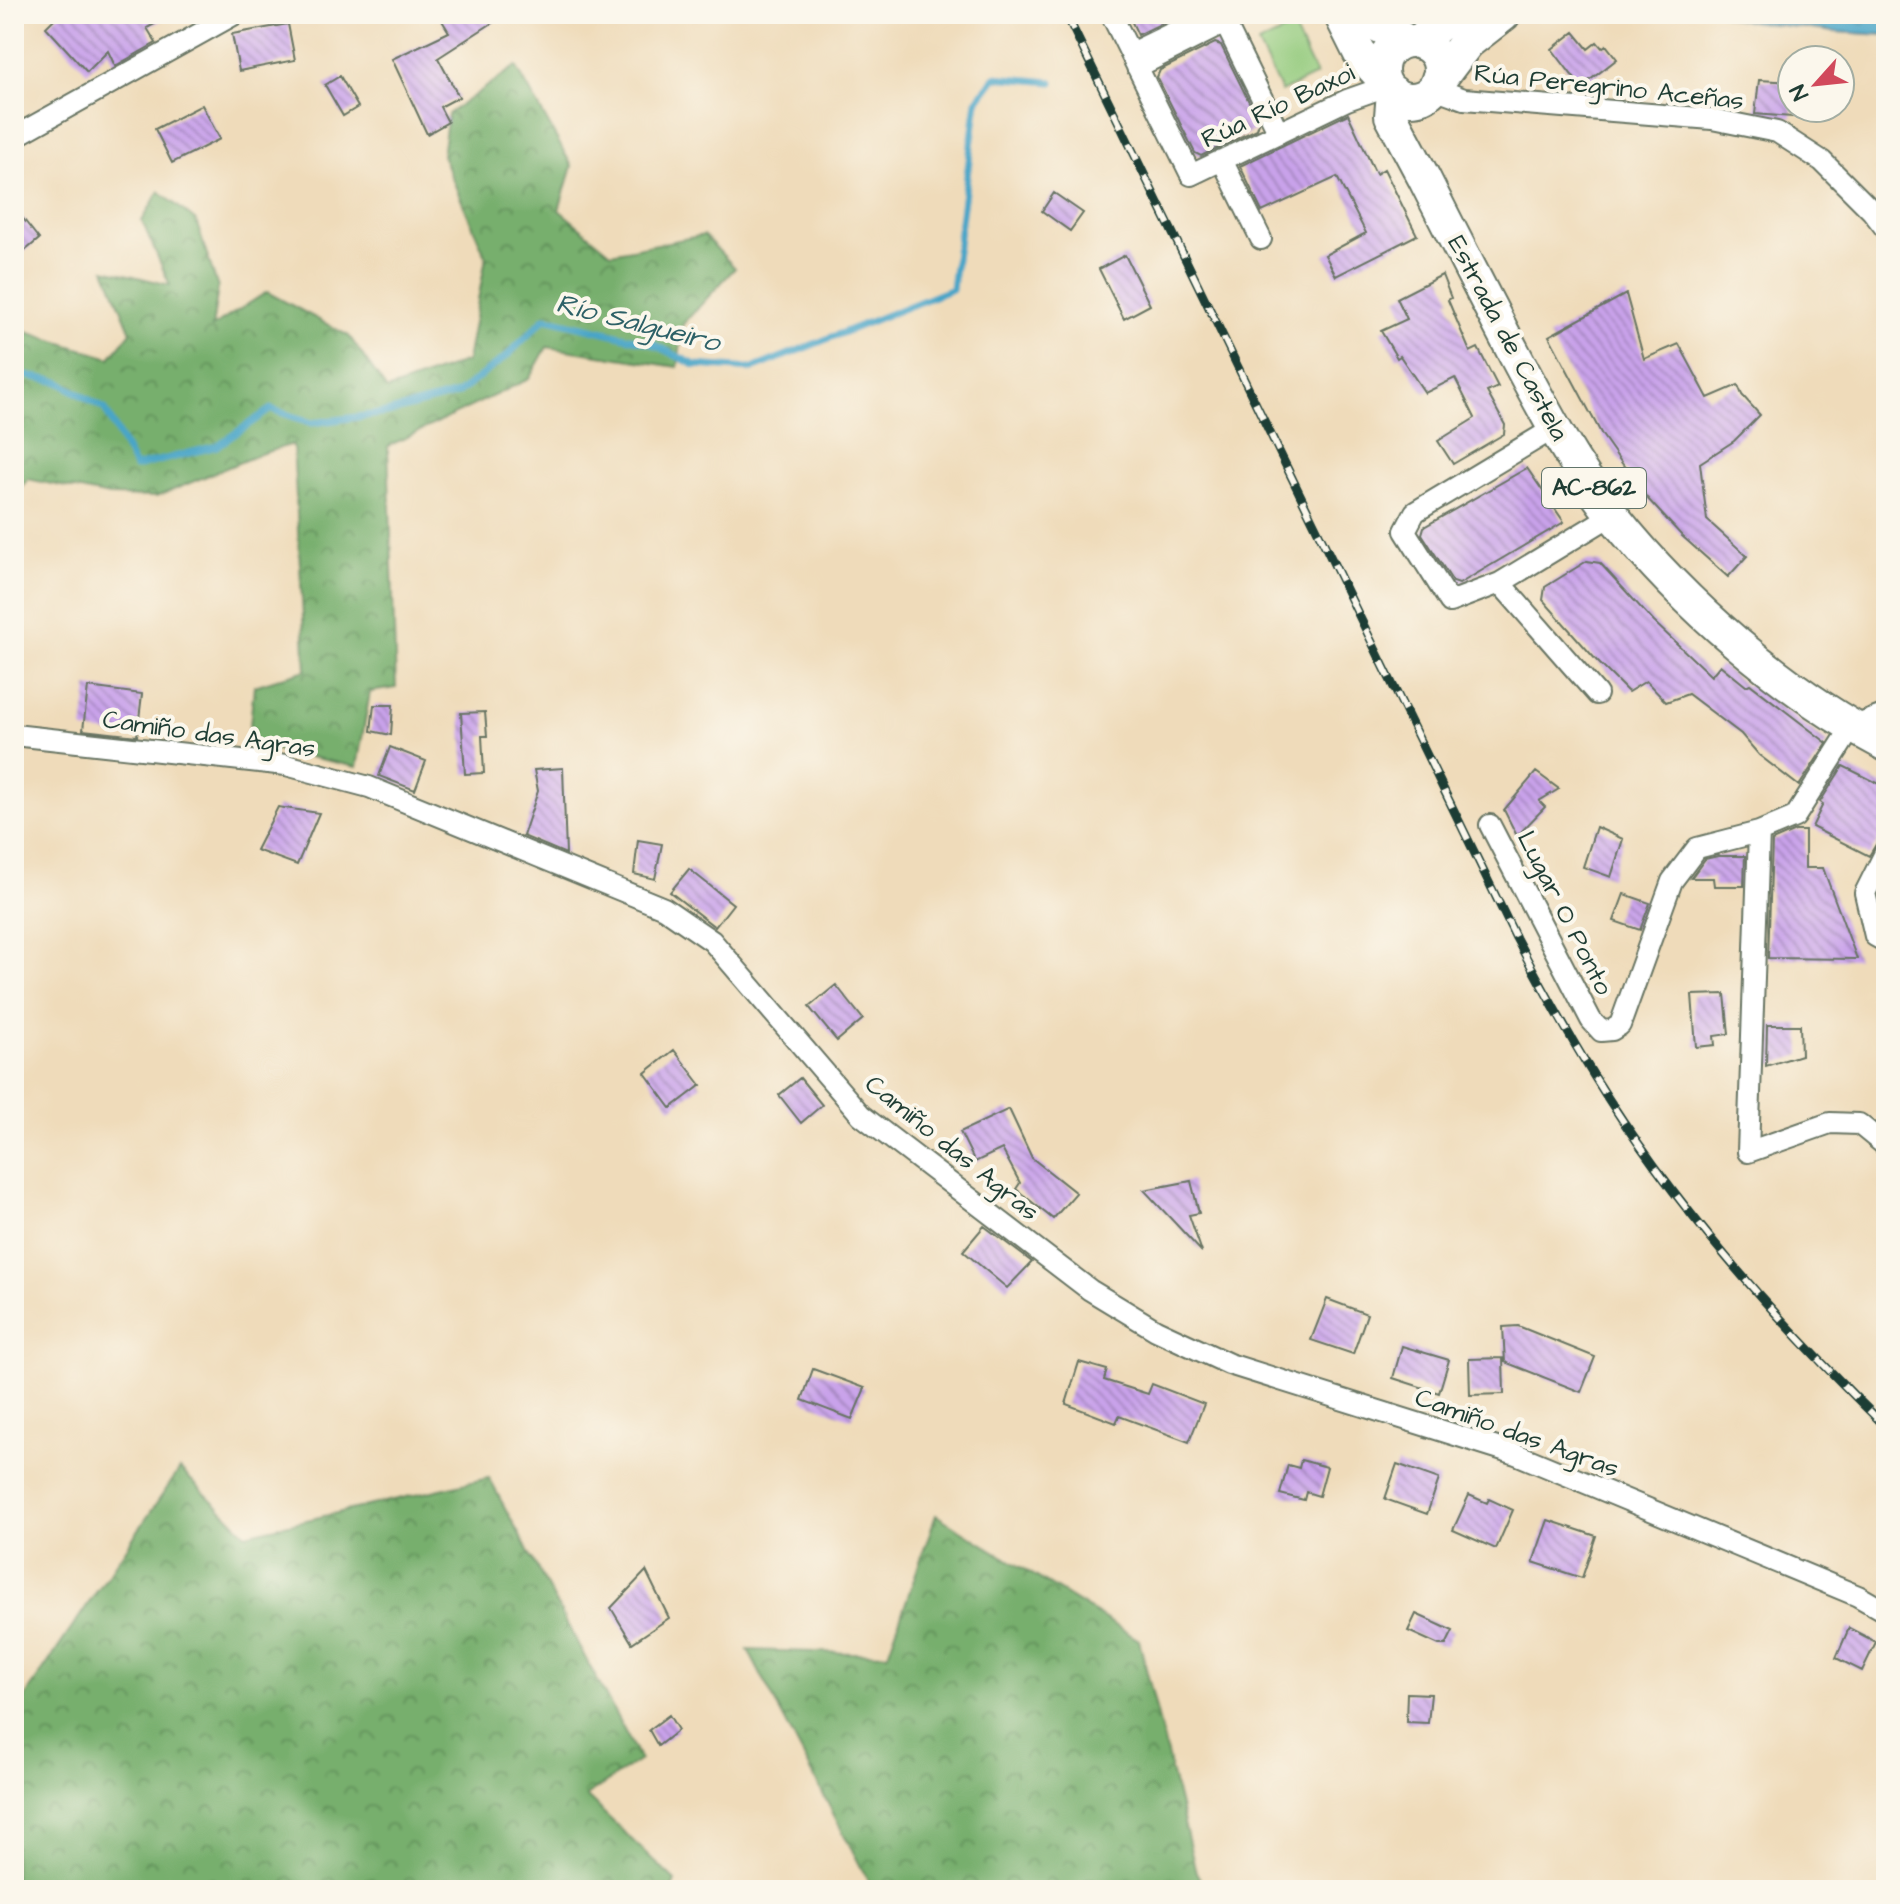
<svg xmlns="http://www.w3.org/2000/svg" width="1900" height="1904" viewBox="0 0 1900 1904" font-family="'Architects Daughter',sans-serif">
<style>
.forest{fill:url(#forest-crowns);stroke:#4b7650;stroke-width:2}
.green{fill:#94cb7e;stroke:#5a8459;stroke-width:2}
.water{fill:url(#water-ripples);stroke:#34717e;stroke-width:2}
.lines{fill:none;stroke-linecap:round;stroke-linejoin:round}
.stream{stroke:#48a5c7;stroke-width:7}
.building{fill:url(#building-back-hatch)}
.minor-casing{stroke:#687463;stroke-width:24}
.primary-casing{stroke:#687463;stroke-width:36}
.trunk-casing{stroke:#687463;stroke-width:38}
.minor{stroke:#fff;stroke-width:20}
.primary{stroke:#fff;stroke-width:32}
.trunk{stroke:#fff;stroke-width:34}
.rail-casing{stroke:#1f3d34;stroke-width:9}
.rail{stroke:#fbf7ec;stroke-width:6;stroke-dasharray:18;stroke-linecap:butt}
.labels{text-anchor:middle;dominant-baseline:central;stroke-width:8;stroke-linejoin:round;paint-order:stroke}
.shield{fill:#fbf7ec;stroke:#61756b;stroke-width:2}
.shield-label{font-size:24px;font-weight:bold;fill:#1f3d34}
.street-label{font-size:26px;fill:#1f3d34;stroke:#fbf7ec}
.water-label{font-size:28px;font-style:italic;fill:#2d6167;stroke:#fbf7ec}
</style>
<defs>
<pattern id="forest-crowns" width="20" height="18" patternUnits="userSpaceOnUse" patternTransform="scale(2)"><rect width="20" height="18" fill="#77af6d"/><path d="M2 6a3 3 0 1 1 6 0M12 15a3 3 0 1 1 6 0" fill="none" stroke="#61905a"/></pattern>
<pattern id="water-ripples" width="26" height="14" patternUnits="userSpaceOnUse" patternTransform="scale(2)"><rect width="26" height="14" fill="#48a5c7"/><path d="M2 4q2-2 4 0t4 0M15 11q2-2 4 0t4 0" fill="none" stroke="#3b88a2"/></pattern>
<pattern id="building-back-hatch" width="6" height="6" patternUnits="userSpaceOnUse" patternTransform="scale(2)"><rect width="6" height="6" fill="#c9a2ea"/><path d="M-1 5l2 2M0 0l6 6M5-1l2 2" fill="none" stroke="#a385be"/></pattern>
</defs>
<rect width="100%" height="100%" fill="#fbf7ec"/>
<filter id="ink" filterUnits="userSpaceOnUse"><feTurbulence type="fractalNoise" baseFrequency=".0125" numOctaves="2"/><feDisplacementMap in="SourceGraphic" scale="16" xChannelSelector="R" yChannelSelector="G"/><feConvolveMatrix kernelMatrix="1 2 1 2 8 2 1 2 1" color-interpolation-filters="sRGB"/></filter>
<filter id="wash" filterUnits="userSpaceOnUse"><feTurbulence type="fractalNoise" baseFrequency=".006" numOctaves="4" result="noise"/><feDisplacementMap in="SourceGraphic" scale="32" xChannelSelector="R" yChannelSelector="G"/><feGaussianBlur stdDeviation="1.8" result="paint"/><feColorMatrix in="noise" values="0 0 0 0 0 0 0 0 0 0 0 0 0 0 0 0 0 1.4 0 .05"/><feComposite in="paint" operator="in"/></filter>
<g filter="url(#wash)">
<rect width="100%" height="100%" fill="#efdbba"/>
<!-- forest -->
<path class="forest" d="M516,66L572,166L559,210L611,253L704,235L735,268L683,324L678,367L547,347L529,379L388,446L396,688L370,692L357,767L248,744L254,686L306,670L293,444L260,454L156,497L109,496L28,479L14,497V328L110,358L131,332L105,269L170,285L142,221L159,191L196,221L218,288L212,327L267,292L349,336L387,390L467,361L486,257L442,155L448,114Z
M180,1469L246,1534L489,1478L640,1760L586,1796L675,1881L671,1890H14V1713Z
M936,1515L1139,1640L1196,1872L1206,1890H873L748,1650L888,1654Z"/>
<!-- green -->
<path class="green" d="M1293,27L1316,75L1281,92L1258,44Z"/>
<!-- water -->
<path class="water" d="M1721,14H1886V35L1834,32L1736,19Z"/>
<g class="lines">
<!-- stream -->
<path class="stream" d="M14,373L59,382L105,409L135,467L217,446L271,409L312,423L387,413L457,394L507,356L545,318L651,343L695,365L752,369L952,289L977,101L995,77L1052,82"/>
</g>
<g id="blocks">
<!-- building -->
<path class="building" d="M59,14H173L147,28L156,43L115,66L108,51L87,72L46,27Z
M438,14H506L438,58L459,97L440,107L448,122L427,134L392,59L449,32Z
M1128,14H1181L1138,35Z
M288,24L295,60L239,71L232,34Z
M1574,32L1588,49L1597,42L1602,48L1606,45L1617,59L1581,87L1552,49Z
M1215,43L1221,45L1259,122L1257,129L1201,156L1195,153L1157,77L1160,70Z
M340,76L358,107L343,116L325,85Z
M1759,80L1792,82V117L1755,114Z
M202,105L220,139L172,163L155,129Z
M1348,114L1376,174L1384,169L1417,235L1336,276L1325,255L1366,233L1337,177L1262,212L1240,166Z
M1054,193L1083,213L1070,231L1042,211Z
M14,207L39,239L14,260Z
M1125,255L1150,305L1124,319L1099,269Z
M1442,275L1451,298L1448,300L1470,352L1478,348L1498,387L1487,392L1505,425L1504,434L1453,464L1438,441L1475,418L1455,378L1425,393L1400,356L1397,358L1381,331L1407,319L1397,298Z
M1626,294L1644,359L1679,344L1708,398L1738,385L1742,395L1760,415L1734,441L1700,463L1707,520L1747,556L1728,577L1682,536L1647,498L1626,469L1602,435L1549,336Z
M1527,468L1564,522L1459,584L1453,582L1422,534L1424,527Z
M1587,561L1600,563L1654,622L1711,676L1720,665L1746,686L1750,684L1827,743L1799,786L1759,755L1741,734L1688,694L1666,702L1646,681L1628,692L1597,661L1543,600L1545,587Z
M88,687L142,694L137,736L83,730Z
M374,705H393L391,735L371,731Z
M485,712L487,736H482L484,773L465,774L461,713Z
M390,747L426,761L415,790L379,776Z
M1843,766L1886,787V838L1878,841L1869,856L1812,827L1823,804L1820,802Z
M563,768L566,854L523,836L538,791L534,770Z
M1536,772L1559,789L1539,801L1545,807L1517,836L1504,810Z
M278,807L319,813L297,865L256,850Z
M1596,827L1623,839L1611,877L1583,867Z
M1795,831H1805V868H1823L1857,959L1768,958L1772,841Z
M638,840L662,844L655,879L634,874Z
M1718,856H1745L1744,886H1714L1713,878H1691L1705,859Z
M689,869L733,904L715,927L670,892Z
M1624,894L1650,903L1640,930L1614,921Z
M836,985L863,1019L837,1041L809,1007Z
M1725,994L1729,1034L1714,1036L1715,1045L1696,1047L1692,995Z
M1767,1025H1800L1801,1055L1766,1066Z
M674,1050L701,1085L671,1108L645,1073Z
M800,1078L822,1105L801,1123L779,1095Z
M1009,1109L1032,1158L1076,1193L1053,1219L1016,1189L1020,1183L1002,1149L975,1162L960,1132Z
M1191,1181L1199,1213L1189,1215L1202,1252L1144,1190Z
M984,1226L1032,1262L1007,1288L963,1251Z
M1327,1299L1367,1314L1353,1354L1311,1340Z
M1518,1326L1595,1357L1581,1392L1505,1362L1503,1327Z
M1402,1346L1449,1360L1439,1393L1393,1378Z
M1503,1358L1504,1394L1470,1395L1469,1359Z
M1079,1362L1107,1370L1104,1380L1148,1394L1152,1384L1204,1404L1189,1442L1119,1416L1116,1423L1066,1404Z
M813,1369L865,1388L852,1419L802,1400Z
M1301,1460L1327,1467L1319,1496L1306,1492L1304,1500L1280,1494L1288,1465L1299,1468Z
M1397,1464L1439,1479L1427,1514L1385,1499Z
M1469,1495L1487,1503L1489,1499L1513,1510L1496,1549L1453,1530Z
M1548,1520L1596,1536L1582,1578L1533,1562Z
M646,1571L669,1618L632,1643L611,1608Z
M1416,1614L1453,1631L1446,1645H1439L1408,1631Z
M1849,1628L1876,1642L1862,1671L1836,1658Z
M1407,1693L1431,1694L1428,1723L1406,1722Z
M669,1715L678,1730L658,1746L649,1730Z"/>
</g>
</g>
<g filter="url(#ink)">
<use href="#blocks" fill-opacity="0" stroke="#687463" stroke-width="2"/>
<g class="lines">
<defs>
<path id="minor" d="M1111,14L1191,175L1347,100L1387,86
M1225,23L1279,133
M1131,53L1205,17
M1137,67L1243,14
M1434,88L1464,99L1712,119L1777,132L1822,161L1872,211L1886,229
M14,137L235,14
M1222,160L1261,239
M1553,429L1415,512L1405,531L1450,602L1500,583L1612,515
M1500,583L1597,694
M1886,714L1852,727L1795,817L1759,832L1748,1152L1830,1123L1859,1124L1886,1146
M14,735L286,765L369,787L664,908L712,941L861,1115L1090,1290L1156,1330L1229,1364L1516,1454L1858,1596L1886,1612
M1490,825L1591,1020L1601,1031L1612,1030L1620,1025L1672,881L1697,848L1759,832
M1886,851L1865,893L1875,936L1886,942"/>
<path id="primary" d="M1340,14L1360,54L1383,79
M1365,14L1375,24L1407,41
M1382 70a29 29 0 1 1 58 0a29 29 0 1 1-58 0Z
M1393,92L1391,116L1424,178C1451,232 1479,286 1507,340C1539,401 1570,462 1613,516C1685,606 1784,692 1886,745"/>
<path id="trunk" d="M1420,42L1449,14
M1439,79L1467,42L1503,14"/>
</defs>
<!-- minor casing -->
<use href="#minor" class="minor-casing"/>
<!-- primary casing -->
<use href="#primary" class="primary-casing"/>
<!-- trunk casing -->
<use href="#trunk" class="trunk-casing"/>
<!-- minor -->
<use href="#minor" class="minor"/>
<!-- primary -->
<use href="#primary" class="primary"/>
<!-- trunk -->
<use href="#trunk" class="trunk"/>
<defs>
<path id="rail" d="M1066,14L1516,938C1541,985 1566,1031 1594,1076C1674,1206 1777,1321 1886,1427"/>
</defs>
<!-- rail casing -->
<use href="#rail" class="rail-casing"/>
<!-- rail -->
<use href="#rail" class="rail"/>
</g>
</g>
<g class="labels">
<!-- shield labels -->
<rect class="shield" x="1542" y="468" width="104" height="40" rx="6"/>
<g class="shield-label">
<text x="1594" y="488">AC-862</text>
</g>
<!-- street labels -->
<g class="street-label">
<text transform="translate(1609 87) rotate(6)">Rúa Peregrino Aceñas</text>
<text transform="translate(1278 106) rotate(-25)">Rúa Río Baxoi</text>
<text transform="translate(1508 338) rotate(62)">Estrada de Castela</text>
<text transform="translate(209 734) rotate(8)">Camiño das Agras</text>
<text transform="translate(1565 913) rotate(63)">Lugar O Ponto</text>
<text transform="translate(952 1148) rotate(39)">Camiño das Agras</text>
<text transform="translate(1517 1433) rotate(20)">Camiño das Agras</text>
</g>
<!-- water labels -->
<g class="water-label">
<text transform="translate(638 323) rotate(14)">Río Salgueiro</text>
</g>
</g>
<!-- margin -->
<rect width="1900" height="1904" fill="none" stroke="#fbf7ec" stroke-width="48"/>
<!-- north arrow -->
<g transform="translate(1816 84) rotate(243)"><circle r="38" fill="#fbf7ec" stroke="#a3ada2" stroke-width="2"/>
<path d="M0-6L14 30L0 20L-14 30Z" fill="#d1495b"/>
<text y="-12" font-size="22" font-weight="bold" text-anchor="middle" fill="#1f3d34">N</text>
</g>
</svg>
